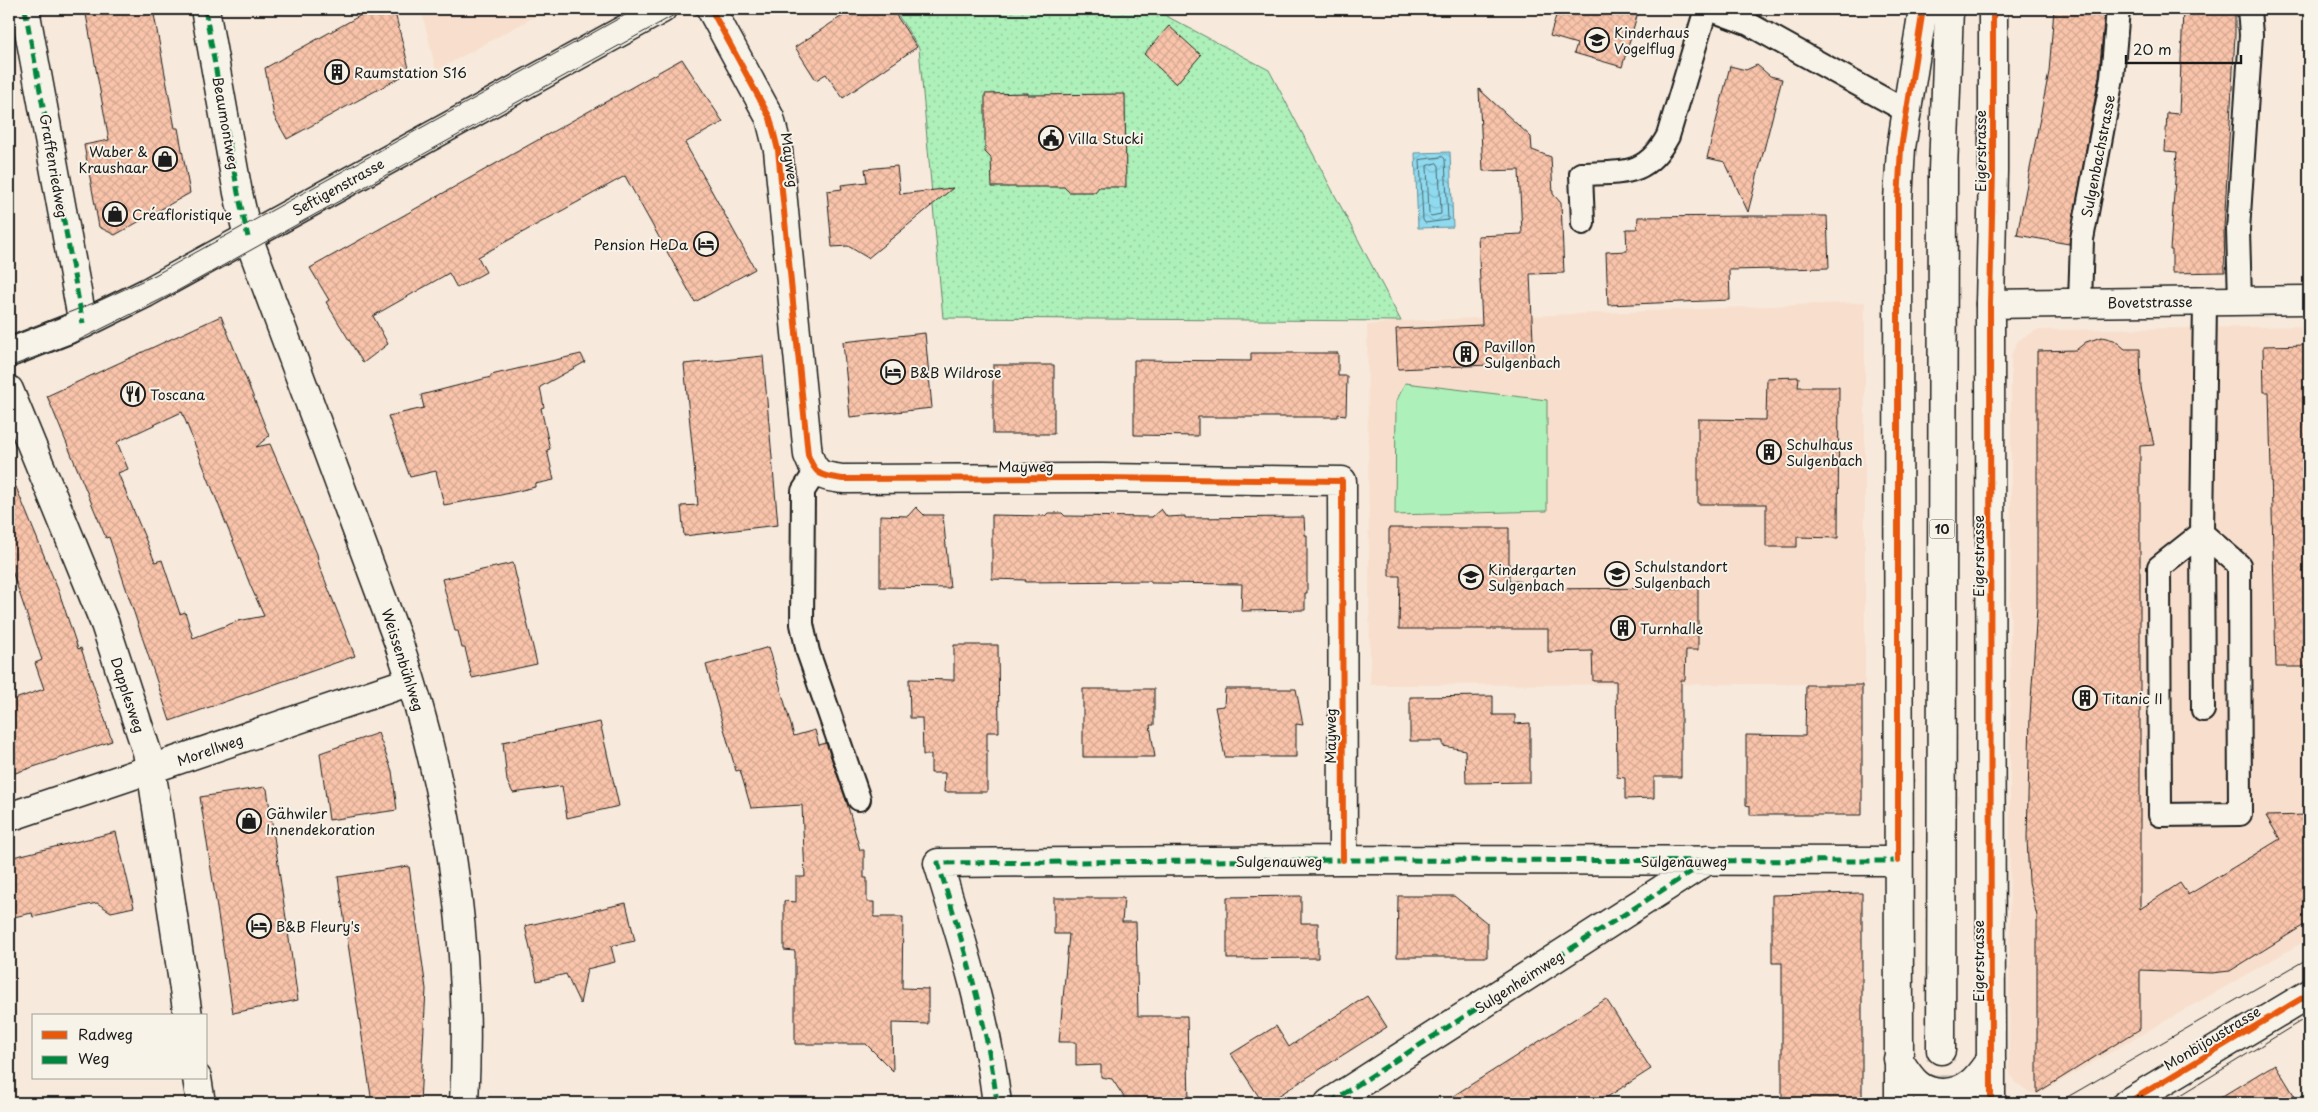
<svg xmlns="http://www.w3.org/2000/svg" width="2318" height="1112" viewBox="0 0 2318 1112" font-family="'Playpen Sans',sans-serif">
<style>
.built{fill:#f8dfcd}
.green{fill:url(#green-dots);stroke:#64866a}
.pitch{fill:#adf0b9;stroke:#64866a}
.water{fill:url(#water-waves);stroke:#618e9b}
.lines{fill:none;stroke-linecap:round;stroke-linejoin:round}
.shore{stroke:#4a6870;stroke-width:1}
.building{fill:url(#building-cross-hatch);stroke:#1c1c1c;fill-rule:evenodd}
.primary-tunnel{stroke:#cbc1b6;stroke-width:28;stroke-dasharray:28 14;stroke-linecap:butt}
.lane-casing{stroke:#1c1c1c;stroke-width:26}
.street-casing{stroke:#1c1c1c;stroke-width:31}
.secondary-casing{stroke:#1c1c1c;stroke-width:31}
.primary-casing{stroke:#1c1c1c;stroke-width:31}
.lane{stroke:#f7f3e8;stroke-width:22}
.street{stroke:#f7f3e8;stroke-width:28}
.secondary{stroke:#f7f3e8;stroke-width:28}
.primary{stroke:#f7f3e8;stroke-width:28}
.tram{stroke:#1c1c1c;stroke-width:1}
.quiet{stroke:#00873e;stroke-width:5;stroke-dasharray:10 5;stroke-linecap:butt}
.cycleway-casing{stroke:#f7f3e8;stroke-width:9}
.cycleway{stroke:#e8590c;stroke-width:6}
.labels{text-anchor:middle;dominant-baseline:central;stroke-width:4;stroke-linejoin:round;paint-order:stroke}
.shield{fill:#f7f3e8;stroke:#5e5c59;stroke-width:1}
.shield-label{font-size:12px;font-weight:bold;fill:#1c1c1c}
.poi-label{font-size:14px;fill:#1c1c1c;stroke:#f7f3e8;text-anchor:start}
.street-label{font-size:14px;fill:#1c1c1c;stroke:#f7f3e8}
</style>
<defs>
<pattern id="green-dots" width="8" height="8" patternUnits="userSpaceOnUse" patternTransform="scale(1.25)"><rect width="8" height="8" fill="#adf0b9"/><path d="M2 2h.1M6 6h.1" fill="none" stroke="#94cd9e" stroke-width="1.8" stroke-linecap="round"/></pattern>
<pattern id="water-waves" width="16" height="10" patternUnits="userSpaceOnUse" patternTransform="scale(1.25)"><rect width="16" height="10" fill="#8fdaef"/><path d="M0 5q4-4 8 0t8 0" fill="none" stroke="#7bbacc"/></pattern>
<pattern id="building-cross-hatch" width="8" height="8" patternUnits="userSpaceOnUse" patternTransform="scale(1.25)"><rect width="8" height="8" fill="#f9c4aa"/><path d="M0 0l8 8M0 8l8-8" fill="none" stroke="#d5a892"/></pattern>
</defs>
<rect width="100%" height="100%" fill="#f7eadc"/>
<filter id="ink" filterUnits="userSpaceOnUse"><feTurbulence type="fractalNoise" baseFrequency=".02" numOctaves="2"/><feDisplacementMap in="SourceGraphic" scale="10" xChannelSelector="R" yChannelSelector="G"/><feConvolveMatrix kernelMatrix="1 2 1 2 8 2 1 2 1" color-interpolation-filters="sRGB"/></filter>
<g filter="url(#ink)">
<!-- built -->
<path class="built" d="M421,9H549L436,71Z
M1865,302V684L1370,685L1367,325L1401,321Z
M2309,326V939L2038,1094L2029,1092L2014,1082L2009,1071L2011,355L2017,342L2023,337L2037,330Z"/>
<!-- green -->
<path class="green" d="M894,9H1153L1269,70L1401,321L943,318L919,48Z"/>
<!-- pitch -->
<path class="pitch" d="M1405,383L1547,400V511L1395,515L1396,402Z"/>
<!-- water -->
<path class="water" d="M1450,152L1453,227L1418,228L1415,153Z"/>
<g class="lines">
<!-- shore -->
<path class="shore" d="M1443,157L1445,159L1448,220L1425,223L1423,220L1420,160Z
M1437,163L1439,166L1441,214L1431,216L1429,214L1427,166Z"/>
</g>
<!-- building -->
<path class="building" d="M85,9H153L175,128H178L190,193L115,235L99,227L84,145L109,140Z
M372,9H394L410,72L287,139L274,116L265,68Z
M853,9H892L917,47L843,98L826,74L816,80L795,47Z
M1558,9H1639L1622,67L1574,53L1577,44L1550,36Z
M2054,9H2105L2099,76L2069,244L2017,235L2049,72Z
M2183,9H2235V35L2224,228L2225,272L2172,273V250H2170L2177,152L2165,151L2167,113L2179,114Z
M1169,26L1201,55L1176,84L1144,54Z
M682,59L723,122L685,143L755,269L695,302L625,176L478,257L486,272L457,288L449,273L373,316L388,344L363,363L326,302L329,300L310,268Z
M1757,65L1770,76L1782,79L1748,212L1725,162L1707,158L1730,66L1746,70Z
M1479,89L1531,137L1532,150L1551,157L1553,194L1561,203L1564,273L1530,274L1534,363L1398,369L1396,329L1482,325L1478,236L1522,234L1519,170L1483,171Z
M1028,93V95L1125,94L1126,187H1099L1095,192H1069L1064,187H992L991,158L985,152V94Z
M897,166L900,194L953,188L868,258L848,246L832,247L827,191L842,189L841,185L867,182L865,169Z
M1747,216H1827L1829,268L1729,270L1730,300L1608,305L1606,252L1627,251L1626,229H1637L1638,217Z
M221,316L269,436L256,447L270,444L317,554L319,565L355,656L170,721L109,537L106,538L47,396ZM182,412L251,587L264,616L238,621L193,638L185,612L180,614L162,560L155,562L118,473L128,469L117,442Z
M925,333L932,408L850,417L843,342Z
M2102,337L2114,340L2125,349H2140L2141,388L2154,445L2140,446V909L2180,883L2188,895L2280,839L2266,816L2309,815V922L2230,971L2212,973L2140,970V1029L2037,1093V916L2029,882L2027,838L2030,716L2037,607V351L2076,350L2086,342Z
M2309,345V667H2276L2269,392H2264L2263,346Z
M1251,353H1338V376H1347L1346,415L1338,414V417H1198V436L1134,435V360L1251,361Z
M581,354L585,362L540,387L544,407L541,408L550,449L547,450L554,480L535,484V487L501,495L444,505L436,471L410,477L388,416L424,408L421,395L491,377V375Z
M763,356L778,525L684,536L681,506L698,505L684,364Z
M993,365H1054V434H993Z
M1799,377L1798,387H1839L1838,538L1797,537V547H1766V504H1698V419L1766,420L1767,378Z
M9,470L59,592L78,649L81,648L112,741L9,775V701L44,689L35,663L42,660L9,562Z
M916,507L924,515H943L950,588L880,587V515L908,516Z
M1161,509L1167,517L1185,516V518L1304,517L1305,535H1307V593H1305V610L1241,611L1242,584L1151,583V581L1025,582L1026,580L992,579V515L1045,516L1048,513H1062L1065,516L1152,517Z
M1389,528H1509V581H1520V589L1698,588V650H1686L1685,680H1681V777H1654V798L1625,799V778L1617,777L1616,681H1593L1592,651L1548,652V629H1399L1400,576H1389Z
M513,563L537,664L472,678L465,648H462L458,631H455L442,579Z
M954,645H998L999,732H987V792H944L945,773H931V755H923L922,718H910L909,679L954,680Z
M769,647L794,736L815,730L819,745L826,743L847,803L860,850H864V878H867V902H874V917H903L902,988L928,989V1024L892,1023L893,1071L866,1044H795V951L784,950V901L796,902V877H805L802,805L751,808L740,770L736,771L706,665Z
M1806,685H1862V815H1750V806L1746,805V735L1805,736Z
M1083,689H1154V725H1150L1155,757H1083Z
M1225,689H1296L1303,725L1296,724V757H1225L1215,707L1224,706Z
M1493,696V715H1515V724L1530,723V782L1466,783L1465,750L1443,746V741H1410V697Z
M600,722L619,806L567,818L562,786L513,793L507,781L503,742Z
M378,733L392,771L397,810L329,820L320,753Z
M265,787L267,789L298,1000L233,1013L200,797Z
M116,832L134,907L111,912L97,903L33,917L32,913L9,918V858Z
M409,866L426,989L420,1103H372L338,877Z
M1862,893V1103H1782V963H1772V895Z
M1301,896V923H1318V958L1227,959V897Z
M1398,896H1454L1487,923V957H1397Z
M1054,898H1124L1122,922H1136L1138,1016H1187L1189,1103H1128L1112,1079L1101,1077V1065L1076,1066V1042H1059L1069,934H1054Z
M626,903L635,941L611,946L615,962L587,969L580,1004L566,974L537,981L525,926Z
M1367,996L1387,1027L1267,1103H1263L1231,1054L1276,1026L1289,1047L1306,1035Z
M1606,999L1651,1069L1598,1103H1442Z
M2275,1064L2299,1103H2211Z"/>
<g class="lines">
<!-- primary-tunnel -->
<path class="primary-tunnel" d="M1940,1103L1941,1050"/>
<defs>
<path id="lane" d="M1709,9L1747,23L1906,111
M1583,223L1581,174C1623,172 1646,177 1668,136L1706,9
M2240,301L2238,230L2251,35L2249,9
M2080,303L2082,239L2112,78L2118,9
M816,471L803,491L802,624L808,652L859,799
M2202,533L2239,565L2240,814L2160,815L2159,567Z
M2203,710L2202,533L2205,301"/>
<path id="street" d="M25,9L83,324
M205,9L238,193L248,237L398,641C450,792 473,943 464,1103
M711,9L770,118L778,150L808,455C816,477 823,476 843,479L1101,478L1342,481L1343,860
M1990,304L2309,300
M9,390L105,624L147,752L154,788L188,1016
M9,817L411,681
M197,1078L201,1103
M997,1103C987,1021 963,943 938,863L1343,860L1898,861
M1329,1103L1708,860"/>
<path id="secondary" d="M9,353L83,324L146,293L662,9
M1898,1059C1904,1068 1909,1077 1917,1084C1932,1097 1956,1095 1971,1083C1979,1077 1985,1067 1991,1059
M1899,1103L1898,201L1901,148L1923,9
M1991,1103L1990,304L1993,171V9
M2127,1103L2309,994"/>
<path id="primary" d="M1941,1050L1943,170L1949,9"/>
</defs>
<!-- lane casing -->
<use href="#lane" class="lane-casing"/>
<!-- street casing -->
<use href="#street" class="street-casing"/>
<!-- secondary casing -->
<use href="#secondary" class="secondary-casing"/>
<!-- primary casing -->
<use href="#primary" class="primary-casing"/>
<!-- lane -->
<use href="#lane" class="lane"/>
<!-- street -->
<use href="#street" class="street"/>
<!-- secondary -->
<use href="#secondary" class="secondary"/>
<!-- primary -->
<use href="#primary" class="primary"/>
<!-- tram -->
<path class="tram" d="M9,336L101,300L155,275L636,9
M9,367L73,343L170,295L685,9
M2057,1103L2309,958
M2168,1103L2309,1016"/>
<!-- quiet -->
<path class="quiet" d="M25,9L83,324
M205,9L238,193L248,237
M997,1103C987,1021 963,943 938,863L1343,860L1898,861
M1329,1103L1708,861"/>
<defs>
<path id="cycleway" d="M711,9L770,118L778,150L808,455C816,477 823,476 843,479L1101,478L1342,481L1343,860
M1898,861V201L1901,148L1923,9
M1991,1103L1990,304L1993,171V9
M2127,1103L2309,994"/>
</defs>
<!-- cycleway casing -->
<use href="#cycleway" class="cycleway-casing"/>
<!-- cycleway -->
<use href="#cycleway" class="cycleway"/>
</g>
</g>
<!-- icons -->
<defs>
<symbol id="school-ring" viewBox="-11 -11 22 22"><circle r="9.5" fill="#f7f3e8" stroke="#1c1c1c" stroke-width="1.5"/><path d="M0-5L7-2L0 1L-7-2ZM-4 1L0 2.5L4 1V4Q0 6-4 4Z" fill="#1c1c1c"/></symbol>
<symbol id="building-ring" viewBox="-11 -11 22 22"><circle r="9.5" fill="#f7f3e8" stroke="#1c1c1c" stroke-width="1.5"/><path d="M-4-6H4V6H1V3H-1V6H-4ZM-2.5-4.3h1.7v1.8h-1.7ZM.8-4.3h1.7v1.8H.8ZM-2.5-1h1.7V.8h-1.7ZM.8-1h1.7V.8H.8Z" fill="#1c1c1c"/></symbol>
<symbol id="civic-ring" viewBox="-11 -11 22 22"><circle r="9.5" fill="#f7f3e8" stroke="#1c1c1c" stroke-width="1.5"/><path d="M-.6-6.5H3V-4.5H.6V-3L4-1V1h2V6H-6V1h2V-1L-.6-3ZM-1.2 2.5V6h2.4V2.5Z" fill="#1c1c1c"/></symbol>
<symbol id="shop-ring" viewBox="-11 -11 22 22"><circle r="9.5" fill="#f7f3e8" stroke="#1c1c1c" stroke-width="1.5"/><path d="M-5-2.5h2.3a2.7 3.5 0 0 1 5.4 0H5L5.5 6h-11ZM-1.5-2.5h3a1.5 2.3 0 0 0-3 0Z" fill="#1c1c1c"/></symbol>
<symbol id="hotel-ring" viewBox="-11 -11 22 22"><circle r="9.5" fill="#f7f3e8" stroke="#1c1c1c" stroke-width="1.5"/><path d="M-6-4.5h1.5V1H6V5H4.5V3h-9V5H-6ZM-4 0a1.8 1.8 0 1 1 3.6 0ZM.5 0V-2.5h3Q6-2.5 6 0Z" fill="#1c1c1c"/></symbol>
<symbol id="restaurant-ring" viewBox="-11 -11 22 22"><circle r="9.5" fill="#f7f3e8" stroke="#1c1c1c" stroke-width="1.5"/><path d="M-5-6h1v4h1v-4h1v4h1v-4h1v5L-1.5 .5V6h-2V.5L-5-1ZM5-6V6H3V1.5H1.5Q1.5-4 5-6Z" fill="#1c1c1c"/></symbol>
</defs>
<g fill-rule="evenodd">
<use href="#school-ring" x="1583" y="26" width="28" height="28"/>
<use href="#building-ring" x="323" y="58" width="28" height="28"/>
<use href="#civic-ring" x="1037" y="124" width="28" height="28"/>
<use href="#shop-ring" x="151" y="145" width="28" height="28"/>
<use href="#shop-ring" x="101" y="200" width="28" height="28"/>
<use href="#hotel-ring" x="692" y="230" width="28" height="28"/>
<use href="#building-ring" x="1452" y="340" width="28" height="28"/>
<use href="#hotel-ring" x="879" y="358" width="28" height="28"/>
<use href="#restaurant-ring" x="119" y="380" width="28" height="28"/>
<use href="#building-ring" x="1755" y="438" width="28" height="28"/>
<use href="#school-ring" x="1603" y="560" width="28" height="28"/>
<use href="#school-ring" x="1457" y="563" width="28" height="28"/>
<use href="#building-ring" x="1609" y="614" width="28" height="28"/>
<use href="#building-ring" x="2071" y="684" width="28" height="28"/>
<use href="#shop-ring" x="235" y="807" width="28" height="28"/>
<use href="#hotel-ring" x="245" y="912" width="28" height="28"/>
</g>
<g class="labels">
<!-- shield labels -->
<rect class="shield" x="1929.5" y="519.5" width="25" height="19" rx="4"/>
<g class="shield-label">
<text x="1942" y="529">10</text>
</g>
<!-- poi labels -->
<g class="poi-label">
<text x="1614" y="32">Kinderhaus<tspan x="1614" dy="16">Vogelflug</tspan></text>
<text x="354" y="72">Raumstation S16</text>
<text x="1068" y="138">Villa Stucki</text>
<text x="148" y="151" text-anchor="end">Waber &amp;<tspan x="148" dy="16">Kraushaar</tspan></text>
<text x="132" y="214">Créafloristique</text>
<text x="688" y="244" text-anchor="end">Pension HeDa</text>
<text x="1484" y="346">Pavillon<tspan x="1484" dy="16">Sulgenbach</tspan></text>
<text x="910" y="372">B&amp;B Wildrose</text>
<text x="150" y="394">Toscana</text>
<text x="1786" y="444">Schulhaus<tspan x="1786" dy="16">Sulgenbach</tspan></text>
<text x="1634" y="566">Schulstandort<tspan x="1634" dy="16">Sulgenbach</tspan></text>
<text x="1488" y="569">Kindergarten<tspan x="1488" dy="16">Sulgenbach</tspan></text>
<text x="1640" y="628">Turnhalle</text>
<text x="2102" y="698">Titanic II</text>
<text x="266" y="813">Gähwiler<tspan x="266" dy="16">Innendekoration</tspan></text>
<text x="276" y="926">B&amp;B Fleury's</text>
</g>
<!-- street labels -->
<g class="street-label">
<text transform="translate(226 123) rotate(80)">Beaumontweg</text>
<text transform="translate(1980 151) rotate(-90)">Eigerstrasse</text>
<text transform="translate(2098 156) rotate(-79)">Sulgenbachstrasse</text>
<text transform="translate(790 160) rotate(82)">Mayweg</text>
<text transform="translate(54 166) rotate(80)">Graffenriedweg</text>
<text transform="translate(338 187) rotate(-29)">Seftigenstrasse</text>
<text transform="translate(2150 302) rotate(-1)">Bovetstrasse</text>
<text x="1026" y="466">Mayweg</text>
<text transform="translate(1978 556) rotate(-90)">Eigerstrasse</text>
<text transform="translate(403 660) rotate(72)">Weissenbühlweg</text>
<text transform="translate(128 695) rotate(72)">Dapplesweg</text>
<text transform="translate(1330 736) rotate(-90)">Mayweg</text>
<text transform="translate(210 750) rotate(-19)">Morellweg</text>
<text x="1279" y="861">Sulgenauweg</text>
<text x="1684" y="861">Sulgenauweg</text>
<text transform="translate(1978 961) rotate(-90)">Eigerstrasse</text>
<text transform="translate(1519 982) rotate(-33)">Sulgenheimweg</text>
<text transform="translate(2212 1038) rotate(-31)">Monbijoustrasse</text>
</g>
</g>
<!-- margin -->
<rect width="2318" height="1112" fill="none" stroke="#f7f3e8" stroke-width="30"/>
<rect x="15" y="15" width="2288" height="1082" fill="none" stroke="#1c1c1c" stroke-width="2" filter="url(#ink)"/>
<!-- legend -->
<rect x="32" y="1014" width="175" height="65" fill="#f7f3e8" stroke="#9f9d96"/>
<rect x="42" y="1031" width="25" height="8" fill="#e8590c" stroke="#9f9d96"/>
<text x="78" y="1040" font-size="15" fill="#1c1c1c">Radweg</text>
<rect x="42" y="1056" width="25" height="8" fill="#00873e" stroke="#9f9d96"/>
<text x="78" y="1064" font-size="15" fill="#1c1c1c">Weg</text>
<!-- scale -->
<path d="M2126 55v8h115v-8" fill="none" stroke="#1c1c1c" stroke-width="2.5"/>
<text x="2133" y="55" font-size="15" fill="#1c1c1c" stroke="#f7f3e8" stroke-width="4" paint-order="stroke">20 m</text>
</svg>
